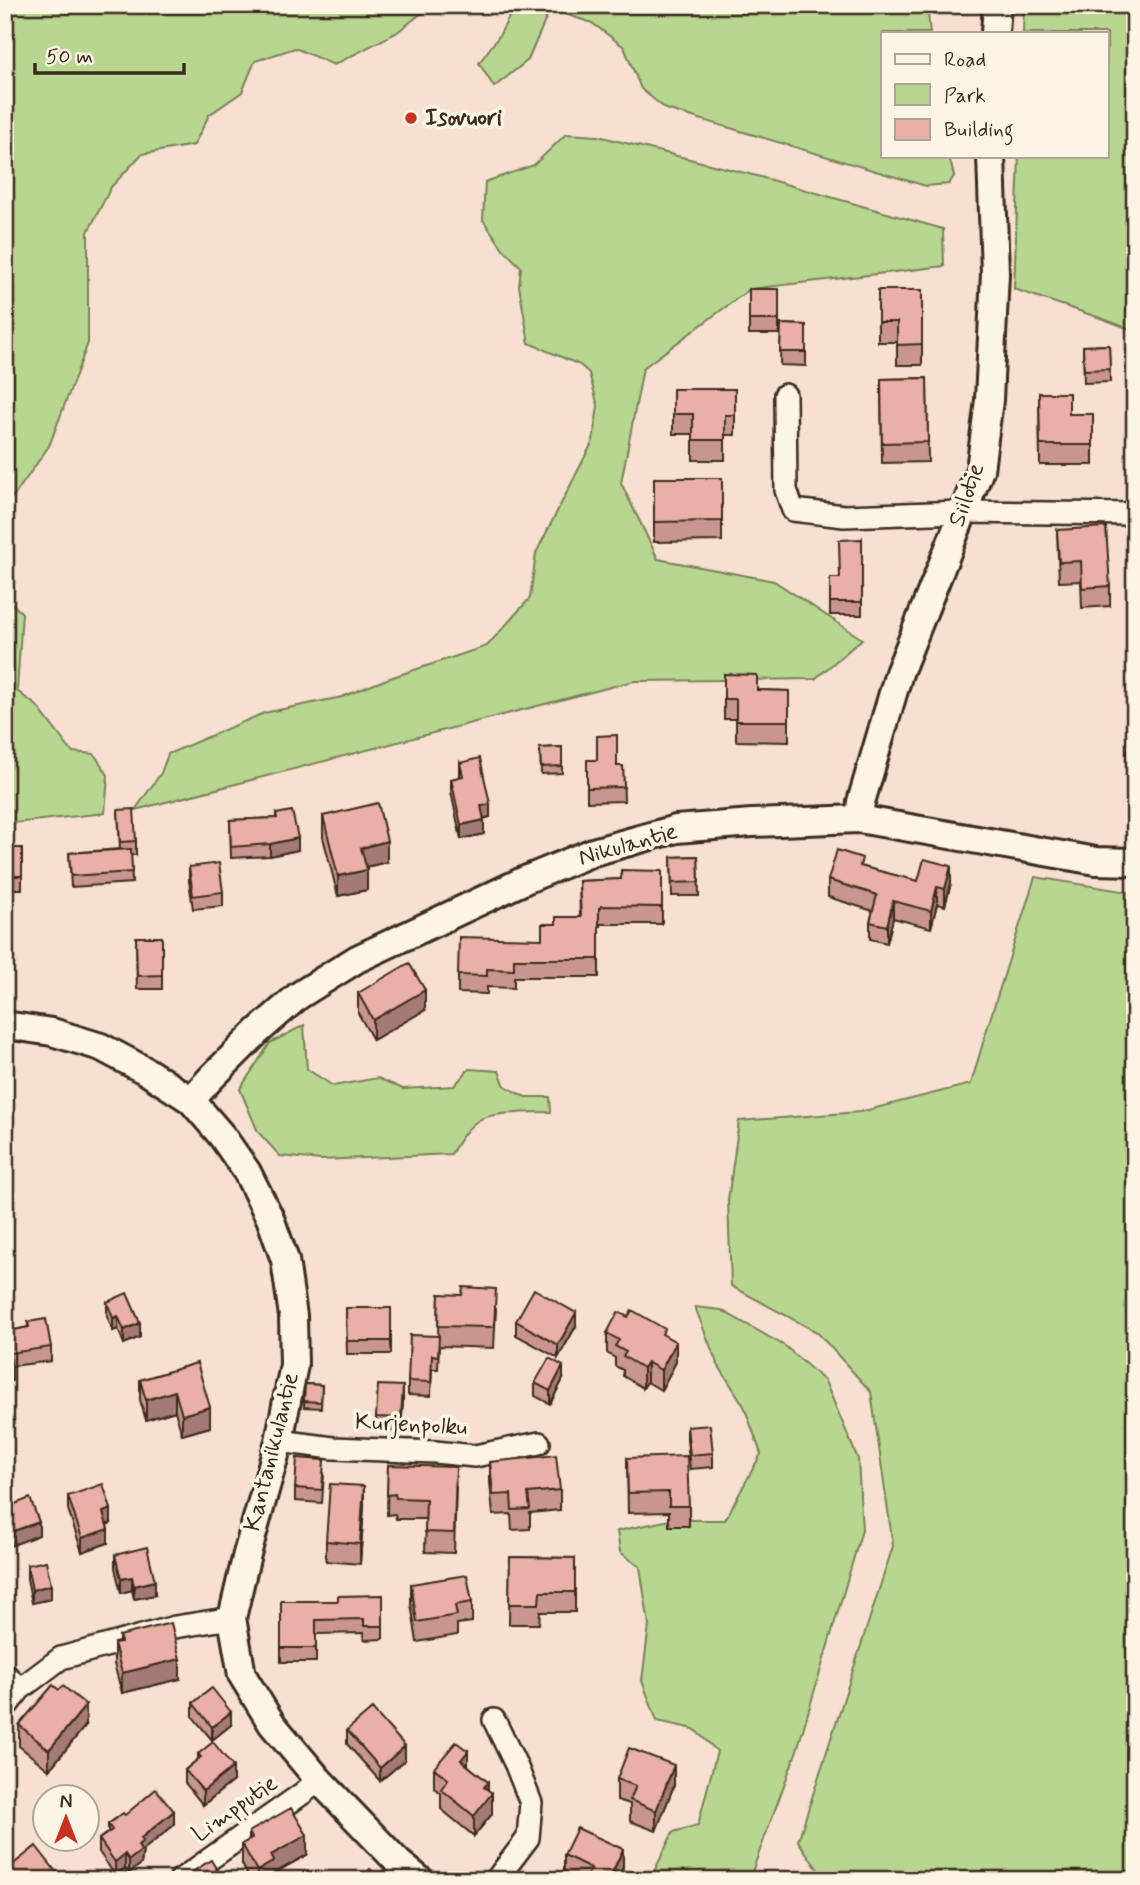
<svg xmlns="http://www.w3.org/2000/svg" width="1140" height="1885" viewBox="0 0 1140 1885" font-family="Mynerve,sans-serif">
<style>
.green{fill:#b7d790;stroke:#798057;stroke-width:2}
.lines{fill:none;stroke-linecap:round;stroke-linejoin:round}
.minor-casing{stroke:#3b2a1e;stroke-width:26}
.tertiary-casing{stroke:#3b2a1e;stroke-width:32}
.minor{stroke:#fcf5e5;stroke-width:21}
.tertiary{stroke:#fcf5e5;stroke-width:26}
.wall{fill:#c9968f;stroke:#3b2a1e;stroke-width:2}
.shaded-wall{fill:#a47a74;stroke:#3b2a1e;stroke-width:2}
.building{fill:#eaafa6;stroke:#3b2a1e;stroke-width:2}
.poi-dot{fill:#c8321e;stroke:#fcf5e5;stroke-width:2.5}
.labels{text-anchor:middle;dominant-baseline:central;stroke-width:7;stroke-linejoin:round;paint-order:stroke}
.poi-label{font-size:24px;font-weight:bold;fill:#3b2a1e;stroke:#fcf5e5;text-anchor:start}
.street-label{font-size:24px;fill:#3b2a1e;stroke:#fcf5e5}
</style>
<rect width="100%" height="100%" fill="#f7e0d2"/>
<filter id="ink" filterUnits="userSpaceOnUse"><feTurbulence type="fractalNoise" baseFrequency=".0143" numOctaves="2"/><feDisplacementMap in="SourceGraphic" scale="14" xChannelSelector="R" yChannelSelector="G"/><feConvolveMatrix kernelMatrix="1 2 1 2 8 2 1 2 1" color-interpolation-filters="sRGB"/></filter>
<g filter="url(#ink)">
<!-- green -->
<path class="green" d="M5,5H453L422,13L396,33L334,65L295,48L255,61L242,92L209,115L194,145L142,154L111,187L88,232V343L49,446L16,493L5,504Z
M494,5H927L930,33H883V156H949L954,176L949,184L926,186L666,109L641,89L624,47L592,23L550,9L528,60L494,87L479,63L499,36L510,15Z
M1024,5H1135V331L1106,320L1014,289L1019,156H1107V33H1023Z
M566,134L598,136L757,176L943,229L944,266L750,289L643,368L621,483L658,559L774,581L862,639L815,679L634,681L135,810L161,773L168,754L264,713L342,697L387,679L487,646L530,598L536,553L593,441L598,406L589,373L580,365L529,343L519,286L521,267L504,250L483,220L485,182L534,165Z
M5,597L22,613L17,691L37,706L72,752L94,754L108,775L105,813L5,824Z
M1035,877L1135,893V1880H825L798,1841L893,1546L871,1392L817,1332L731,1286L728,1200L739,1121L860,1112L971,1084L987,1029Z
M304,1025L307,1069L333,1086L378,1078L403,1089L454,1086L469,1069L499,1071L505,1086L525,1097H550L551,1112C534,1112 493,1112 479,1120C466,1128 459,1141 451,1154L321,1160L280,1156L258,1132L240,1089L270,1043Z
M695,1307L721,1310L785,1346L825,1381L858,1459L862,1530L797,1750L749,1880H650L673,1832L698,1825L717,1751L694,1729L657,1721L642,1681L649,1625L640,1567L620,1552L617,1531L670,1520H725L761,1454L744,1406L717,1363Z"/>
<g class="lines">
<defs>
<path id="minor" d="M785,395L786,490L793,510L844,516L962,512L1135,514
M279,1441L333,1448L435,1452L475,1456L539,1443
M5,1674L20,1689
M5,1708L20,1689L61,1658L175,1627L232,1618
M494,1720L516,1765L531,1803L528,1838L496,1880
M180,1880L303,1793L319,1780"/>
<path id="tertiary" d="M995,33L997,5
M859,819L861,802L899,673L980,470L989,400L995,273L991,156
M5,1025L52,1032L101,1047L146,1071L191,1100L222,1136L247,1172L270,1218L285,1260L293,1316L294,1365L279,1441L247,1554L232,1618L242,1675L272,1724L319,1780L399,1863L420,1880
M191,1100L211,1078L258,1031L298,996L357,959L525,880L593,852L676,829L752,823L859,819L1096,861L1135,862"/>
</defs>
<!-- minor casing -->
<use href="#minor" class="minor-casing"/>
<!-- tertiary casing -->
<use href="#tertiary" class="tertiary-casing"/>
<!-- minor -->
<use href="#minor" class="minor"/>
<!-- tertiary -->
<use href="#tertiary" class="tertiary"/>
</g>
<!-- wall -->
<path class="wall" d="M749,289H779V334H749Z
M878,290H922V365H897V342H878Z
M781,324L806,325V366L780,365Z
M1109,345L1110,382L1084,383L1083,346Z
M927,378L928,462L882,463L881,379Z
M673,389H735V435H725V460H693V434H673Z
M1039,393L1069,414H1093V465H1040Z
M654,478H722V541L654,542Z
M1057,530L1110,586V606L1082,608L1081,581L1059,582Z
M862,539V615H830V578H839Z
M724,674L757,690L789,691V742L736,741V719H724Z
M1135,737V810H1126V790Z
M562,747V773L541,774L540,748Z
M587,760L617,766H623L624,801L587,802Z
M460,763L490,817L483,819L484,834L461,839L451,792V779L460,777Z
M118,810L136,841V855H131L132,883L71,887L69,853L120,849Z
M276,814L298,850L270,856L231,858L230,820L276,818Z
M323,816L387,862L366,867L367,890L338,896L323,837Z
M5,848H22V889H5Z
M698,856L699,896H672L671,857Z
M189,867L223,892V906L193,909L189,881Z
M862,867L918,881L951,883L945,906L937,904L931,928L893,918L887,943L870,939V922L873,911L828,897V880Z
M662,871V924H601V926H599V977H514V988L487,987V994L458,993V975L542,939L556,924L580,917L579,881L621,879Z
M136,937H162V989H137Z
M358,993L425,1010L373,1040L358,1013Z
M439,1294L496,1309L494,1348L439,1346L438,1369H432L431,1396L408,1395V1381L438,1336Z
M107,1302L140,1337L124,1344L118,1329L113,1331L107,1316Z
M346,1308H391V1354H347Z
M516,1321L576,1326L558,1358L516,1335Z
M28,1322L51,1347V1361L12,1366V1381L5,1332L28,1327Z
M607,1333L665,1336L676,1362L661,1390L647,1382L643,1388L623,1376V1370L615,1366V1358L607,1353Z
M197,1363L210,1427L182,1435L175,1411L146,1420L140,1400V1380Z
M563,1379L550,1404L535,1396V1383Z
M305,1384L322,1385L321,1408L304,1407Z
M403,1400L401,1432L376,1430V1417Z
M687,1427L713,1453V1467L690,1469L687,1440Z
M627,1458L689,1506V1526H669V1512L628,1513Z
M490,1462L560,1490V1510L530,1513V1529L512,1530L511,1514L493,1515L490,1482Z
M388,1465L456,1487L454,1553L425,1552L426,1519H396L395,1514L387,1515Z
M324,1474L322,1503L295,1501V1488Z
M68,1496L111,1523L107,1525L108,1543L82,1552L68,1509Z
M364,1506L360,1564L326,1561V1541Z
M115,1555L155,1595L134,1599L132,1590L121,1593L115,1568Z
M510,1557L575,1558V1612H540L539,1624H509Z
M27,1565L51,1599L32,1603L27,1579Z
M411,1584L472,1602V1622L457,1624V1635L417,1642L411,1604Z
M383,1595V1639L364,1640V1633L316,1634V1662H281V1601H338Z
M119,1636L180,1679L122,1693L114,1664V1643L119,1642Z
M193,1703L231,1725L212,1740L193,1717Z
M19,1725H86L49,1770L19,1746Z
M347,1730L405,1760L380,1781L347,1744Z
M198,1754L233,1781L203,1805L185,1783V1770L198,1759Z
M468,1765L488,1790L492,1814L474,1836L441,1809V1793L434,1788V1768Z
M617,1779L674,1785L656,1831L630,1821V1804L617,1800Z
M125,1815L174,1825L143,1850L141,1864L129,1873L125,1868L115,1875L99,1852V1839L108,1832V1824Z
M249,1832L307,1855L274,1873V1880H250L242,1864V1844L249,1840Z
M564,1855L623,1867L617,1880H579L564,1873Z"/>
<!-- shaded-wall -->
<path class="shaded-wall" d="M490,804V817L481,819V806Z
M484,820V834L461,839V825Z
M298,838V850L270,856V844Z
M387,841V862L361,868V848Z
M951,866V883L945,906V889Z
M367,870V890L338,896V876Z
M937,887V904L931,928V911Z
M893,901V918L887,943V926Z
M425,990V1010L373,1040V1020Z
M576,1313V1326L558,1358V1345Z
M118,1316V1329L113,1331V1318Z
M140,1323V1337L124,1344V1330Z
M676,1342V1362L661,1390V1370Z
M647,1362V1382L643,1388V1368Z
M563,1366V1379L550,1404V1391Z
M12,1367V1381L5,1382V1369Z
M403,1386V1400L401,1432V1418Z
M175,1391V1411L146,1420V1400Z
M210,1407V1427L182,1435V1415Z
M364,1486V1506L360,1564V1544Z
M111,1509V1523L103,1526V1512Z
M39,1522V1535L5,1548V1534Z
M108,1529V1543L82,1552V1538Z
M132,1577V1590L121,1593V1579Z
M155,1581V1595L134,1599V1586Z
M51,1585V1599L32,1603V1590Z
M180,1659V1679L122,1693V1673Z
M86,1705V1725L49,1770V1750Z
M231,1712V1725L212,1740V1727Z
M405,1746V1760L380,1781V1768Z
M468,1751V1771L461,1760Z
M674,1765V1785L656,1831V1811Z
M233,1767V1781L203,1805V1791Z
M488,1782V1798L492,1793V1814L474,1836V1816L484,1787Z
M174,1811V1825L143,1850L141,1864L129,1873V1860L141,1838Z
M307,1835V1855L274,1873V1880H257V1871L271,1855Z
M623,1849V1867L617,1880H609Z
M125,1854V1868L115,1875V1862Z
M57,1873V1880H48Z"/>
<!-- building -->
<path class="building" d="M749,289H779V320H749Z
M878,290H922V344L897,345V322H878Z
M781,324L806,325V352H780Z
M1109,345L1110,369L1084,370L1083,346Z
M927,378L928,442L882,443L881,379Z
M673,389H735V415H725V440H693V414H673Z
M1039,393H1069V414H1093V445H1040Z
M654,478H722V521L654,522Z
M1106,527L1110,586L1082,588L1081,561L1059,562L1057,530Z
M862,539V602H830V578H840L839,540Z
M724,674L757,675V690L789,691V721H736V699H724Z
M617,735V766H623L624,787L587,788V760H597V736Z
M1128,736L1135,737V790H1126Z
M562,747V766L541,767L540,748Z
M480,758L490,804L481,806L484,820L461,825L451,779L463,776L460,763Z
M378,803L387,841L361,848L367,870L338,876L323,816Z
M134,809L136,841L120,842L118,810Z
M292,811L298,838L270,844L231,847L230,820L277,818L276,814Z
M5,848H22V876H5Z
M131,849L132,872L71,876L69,853Z
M837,850L862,858L860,866L918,881L924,859L951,866L945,889L937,887L931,911L893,901L887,926L870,922L877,895L828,880Z
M698,856L699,882L672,883L671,857Z
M219,863L223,892L193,896L189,867Z
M621,870L662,871V907L601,906V908H599V959H514V970L487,969V976L458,975L459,937L542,939V924H556V917H581L579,881L621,879Z
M136,937H162V975L137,976Z
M409,963L425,990L373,1020L358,993Z
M463,1287L496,1289L494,1327L438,1326L439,1294L462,1295Z
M534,1289L576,1313L558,1345L516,1321Z
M127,1293L140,1323L124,1330L118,1316L113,1318L107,1302Z
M346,1308H391V1341H347Z
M632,1310L665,1329L662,1334L676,1342L661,1370L647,1362L643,1368L623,1356L626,1352L615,1346L619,1340L607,1333L618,1312L628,1317Z
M46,1319L51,1347L9,1353L12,1367L5,1369V1332L29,1327L28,1322Z
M410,1335L439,1336L438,1356L432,1355L431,1382L408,1381Z
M549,1358L563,1366L550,1391L535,1383Z
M197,1363L210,1407L182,1415L175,1391L146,1400L140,1380Z
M305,1384L322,1385L321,1402L304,1401Z
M378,1385L403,1386L401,1418L376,1417Z
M710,1425L713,1453L690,1455L687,1427Z
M556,1455L560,1490L528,1493L530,1509L512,1510L511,1494L493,1495L490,1462Z
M687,1456L689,1506H669V1492L628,1493L627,1458Z
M297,1458L324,1460L322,1490L295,1488Z
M388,1465L456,1467L454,1533L425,1532L426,1499L396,1498L395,1494L387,1495Z
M103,1484L111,1509L103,1512L108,1529L82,1538L68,1496Z
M330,1484L364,1486L360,1544L326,1541Z
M30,1498L39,1522L5,1534V1508Z
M147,1547L155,1581L134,1586L132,1577L121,1579L115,1555Z
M510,1557L575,1558V1592H540L539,1604H509Z
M46,1561L51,1585L32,1590L27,1565Z
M467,1575L472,1602L455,1605L457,1615L417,1622L411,1584Z
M383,1595V1626H364V1619L316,1620V1648H281V1601H338V1596Z
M171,1623L180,1659L122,1673L114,1643L121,1642L119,1636Z
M53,1685L59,1690L63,1686L86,1705L49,1750L19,1725Z
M212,1688L231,1712L212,1727L193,1703Z
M372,1709L405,1746L380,1768L347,1730Z
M213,1742L233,1767L203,1791L185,1770L201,1757L198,1754Z
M456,1742L468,1751L461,1760L488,1782L484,1787L492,1793L474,1816L441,1789L448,1779L434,1768Z
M629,1748L674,1765L656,1811L630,1800L636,1786L617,1779Z
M156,1789L174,1811L141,1838L143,1841L138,1845L141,1851L129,1860L125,1854L115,1862L99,1839L112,1830L108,1824L123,1813L125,1815Z
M291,1808L307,1835L271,1855L274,1861L257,1871L242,1844L252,1838L249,1832Z
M577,1828L623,1849L609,1880H585L591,1868L564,1855Z
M36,1846L57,1873L48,1880H5V1871Z
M211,1860L223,1880H180Z
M370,1869L383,1880H361Z"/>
</g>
<!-- markers -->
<circle class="poi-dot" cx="411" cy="118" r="7"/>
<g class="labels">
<!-- poi labels -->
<g class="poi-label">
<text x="425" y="118">Isovuori</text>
</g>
<!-- street labels -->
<g class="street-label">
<text transform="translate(967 495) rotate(-71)">Siilotie</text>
<text transform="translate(628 845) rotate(-16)">Nikulantie</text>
<text transform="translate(411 1425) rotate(3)">Kurjenpolku</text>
<text transform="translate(272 1452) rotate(-76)">Kantanikulantie</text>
<text transform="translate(235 1809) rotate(-35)">Limpputie</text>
</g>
</g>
<!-- margin -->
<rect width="1140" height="1885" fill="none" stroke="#fcf5e5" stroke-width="28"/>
<rect x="14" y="14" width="1112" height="1857" fill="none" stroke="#3b2a1e" stroke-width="2.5" filter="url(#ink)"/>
<!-- legend -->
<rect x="881" y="32" width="228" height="126" fill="#fcf5e5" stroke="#afa495" stroke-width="2"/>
<rect x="895" y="54" width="35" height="10" fill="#fcf5e5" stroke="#afa495" stroke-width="2"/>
<text x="944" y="66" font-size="21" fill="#3b2a1e">Road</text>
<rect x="895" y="84" width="35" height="21" fill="#b7d790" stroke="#afa495" stroke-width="2"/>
<text x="944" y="102" font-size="21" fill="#3b2a1e">Park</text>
<rect x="895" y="119" width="35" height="21" fill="#eaafa6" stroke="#afa495" stroke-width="2"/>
<text x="944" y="136" font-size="21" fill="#3b2a1e">Building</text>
<!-- north arrow -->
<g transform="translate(66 1818)"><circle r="33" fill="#fcf5e5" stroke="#afa495" stroke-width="2"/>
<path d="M0-5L12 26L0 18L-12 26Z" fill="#c8321e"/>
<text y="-10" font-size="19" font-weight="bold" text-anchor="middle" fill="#3b2a1e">N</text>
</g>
<!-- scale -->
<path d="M35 63v10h149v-10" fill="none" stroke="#3b2a1e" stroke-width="3.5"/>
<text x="46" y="63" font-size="21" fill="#3b2a1e" stroke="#fcf5e5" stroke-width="5" paint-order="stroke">50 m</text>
</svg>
